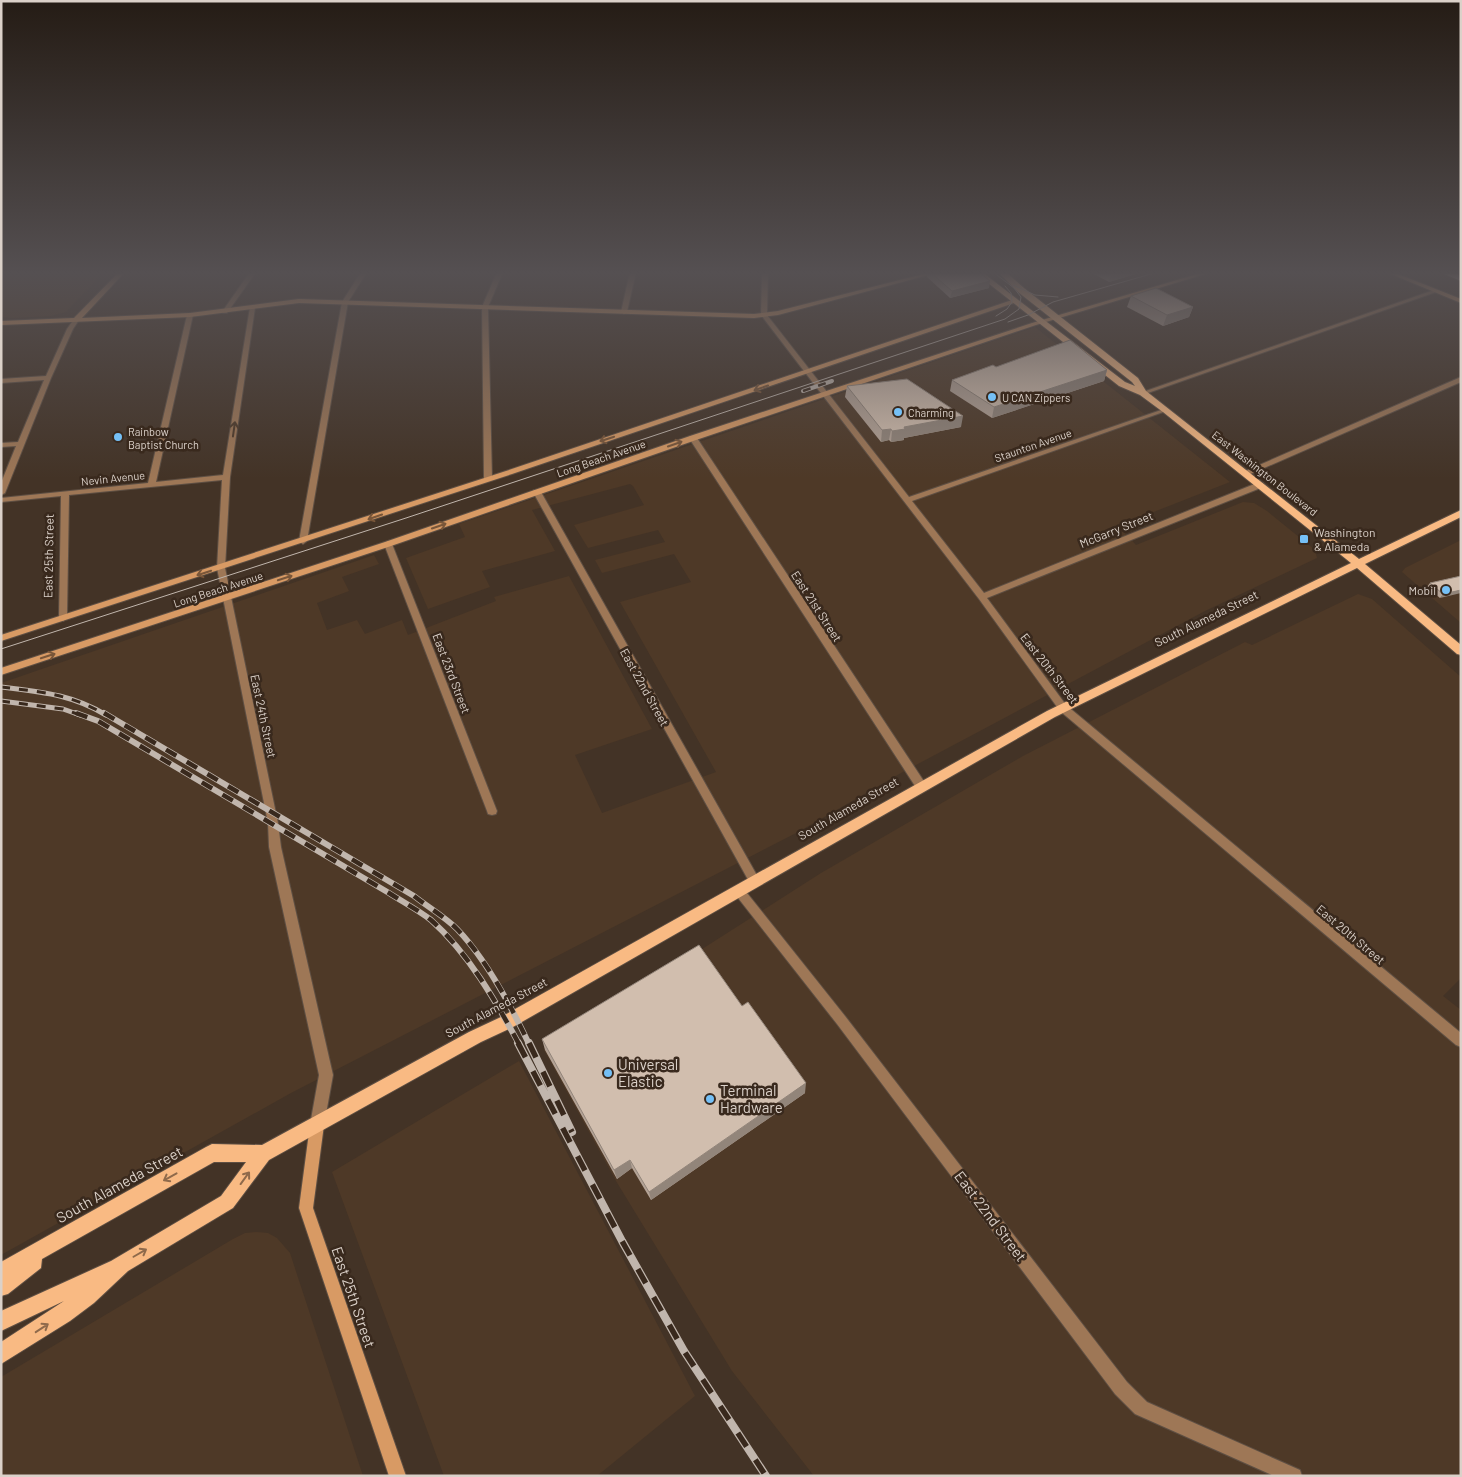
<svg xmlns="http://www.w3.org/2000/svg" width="1462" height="1477" viewBox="0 0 1462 1477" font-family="Barlow,sans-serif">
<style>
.built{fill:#4e3927}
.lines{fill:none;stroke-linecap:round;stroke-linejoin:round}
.street-casing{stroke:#5e4f43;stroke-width:2}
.secondary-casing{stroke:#5e4f43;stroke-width:2}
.primary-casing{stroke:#5e4f43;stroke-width:2}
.highway-casing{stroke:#5e4f43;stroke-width:2}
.street{fill:#9e7756;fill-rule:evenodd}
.secondary{fill:#d89a64;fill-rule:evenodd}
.primary{fill:#f9ba83;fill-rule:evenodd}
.highway{fill:#f5e1d2;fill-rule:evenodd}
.tram{stroke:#c1b6ad;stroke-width:1}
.rail-far3-casing{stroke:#c1b6ad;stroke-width:4}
.rail-far2-casing{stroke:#c1b6ad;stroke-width:5}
.rail-far1-casing{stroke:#c1b6ad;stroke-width:6}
.rail-casing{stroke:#c1b6ad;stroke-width:8}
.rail-far3{stroke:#39291d;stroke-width:2.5;stroke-dasharray:8;stroke-linecap:butt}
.rail-far2{stroke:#39291d;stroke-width:3;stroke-dasharray:9;stroke-linecap:butt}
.rail-far1{stroke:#39291d;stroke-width:4.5;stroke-dasharray:12;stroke-linecap:butt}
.rail{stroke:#39291d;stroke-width:5.5;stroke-dasharray:16;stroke-linecap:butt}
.wall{fill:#b4a396}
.shaded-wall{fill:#92857a}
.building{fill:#d1beae;stroke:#92857a}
.oneway{stroke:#795639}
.oneway2{stroke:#4d3928}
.oneway3{stroke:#8f6a4b}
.poi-dot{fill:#75c0f6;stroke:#39291d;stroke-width:2}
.labels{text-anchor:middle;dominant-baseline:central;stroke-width:5;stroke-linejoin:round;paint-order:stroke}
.far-poi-label{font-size:11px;fill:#dbd1c9;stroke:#39291d;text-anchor:start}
.far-street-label{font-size:11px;fill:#dbd1c9;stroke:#39291d}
.street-label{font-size:12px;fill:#dbd1c9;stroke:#39291d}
.poi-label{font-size:12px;fill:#dbd1c9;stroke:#39291d;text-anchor:start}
.near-poi-label{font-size:15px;fill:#dbd1c9;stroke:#39291d;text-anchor:start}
.near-street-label{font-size:15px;fill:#dbd1c9;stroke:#39291d}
</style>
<rect width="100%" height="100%" fill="#433326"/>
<!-- built -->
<path class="built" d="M1,272H104L66,312L51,316L12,318L1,317Z
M1035,327L1230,482L1118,526L1136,545L1243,502L1254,503L1267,511L1315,550L1317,558L1205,611L901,773L798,832L291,1093L1,1255V683L374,555L379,564L342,577L349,591L317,603L327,630L357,620L365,634L402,620L408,635L496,601L494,597L569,576L652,729L575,755L602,813L716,772L620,602L691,582L674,554L602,573L595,560L665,542L658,530L588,548L574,525L644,505L633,486L630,484L532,510L555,551L482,571L490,587L428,609L406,558L465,537L459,524Z
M1461,540V623L1402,572L1405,568Z
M1358,594L1372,599L1461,677V978L1443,996L1461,1010V1476H814L732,1371L616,1181L544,1050L821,873L1023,756L1245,642L1252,645Z
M519,1061L695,1396L597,1476H444L332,1172Z
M257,1232L268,1233L277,1238L290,1253L363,1476H1V1377L233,1239L245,1233Z"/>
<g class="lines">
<defs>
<path id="street" d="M250,272H256L227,313H223L222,312Z
M361,272H367L348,302L307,541L303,544L299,541L342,302Z
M497,272H503L488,307L492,479L488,481L484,479L482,307Z
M630,272H636L627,312L624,314L621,312Z
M762,272H768L767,315L909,497L1164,409L1169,410L912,501L984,593L1257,483H1263V487L987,598L1066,705L1461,1033V1047L1456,1045L1060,711L979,599L761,315Z
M1434,290L1439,291L1145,394L1140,393Z
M250,307L255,308L230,477L225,568L278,823L281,847L333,1075L324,1125L322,1130L317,1132L312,1130L310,1125L319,1075L269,847L268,823L217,568L222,480L69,495L67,618L63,621L59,618L61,496L1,502V498L148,483L187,315L190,313L193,315L156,482L223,475Z
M74,319L79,320L73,329L51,378L5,493L1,495V483L16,446L1,447V443L18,442L44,380L1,383V379L46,376L67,329Z
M1461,377V382L1248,475H1242L1241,473Z
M690,436L697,438L925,783L926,786L925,789H917L689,438Z
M534,490H540L541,492L759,879L761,882L759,885L755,887L751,885L533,492Z
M388,541L392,544L497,811L496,814L492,815L488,814L487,811L384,544Z
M739,886L743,888L845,1016L1127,1382L1147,1402L1300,1470L1302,1476H1274L1135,1414L1115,1394L837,1024L735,894L733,891L735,888Z"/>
<path id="secondary" d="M119,272H125L82,318L190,313L299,299L754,314L778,311L931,272H940L778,315L754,318L299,303L190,317L1,325V321L74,318Z
M1204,272H1212L1036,325L696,440L391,546L1,675V668L385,542L690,436L1032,323Z
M1386,272H1393L1461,299V303Z
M1015,299L1018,301L1017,302L512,474L1,641V635L506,471Z
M317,1118L322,1120L324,1125L313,1208L406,1476H389L299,1208L310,1125L312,1120Z"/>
<path id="primary" d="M974,272H982L1125,382L1135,386L1132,382L1018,292L998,272H1006L1024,288L1138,378L1146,391L1359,559L1461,510V517L1365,564L1461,645V655L1457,654L1357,568L1055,717L513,1027L481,1042L269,1160L233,1208L128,1271L94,1303L70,1321L1,1364V1342L64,1301L1,1331V1311L111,1261L221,1196L246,1162H214L42,1259L41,1268L8,1294L1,1296V1262L206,1147L212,1144L262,1145L469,1032L501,1017L1047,711L1351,563L1163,412L1140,395L1119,386Z"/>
<path id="highway" d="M1439,272H1451L1461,275V281Z"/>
</defs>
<!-- street casing -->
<use href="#street" class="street-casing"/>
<!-- secondary casing -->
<use href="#secondary" class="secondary-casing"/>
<!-- primary casing -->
<use href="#primary" class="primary-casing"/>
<!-- highway casing -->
<use href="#highway" class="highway-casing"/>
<!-- street -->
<use href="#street" class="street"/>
<!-- secondary -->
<use href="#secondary" class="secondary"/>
<!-- primary -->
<use href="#primary" class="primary"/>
<!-- highway -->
<use href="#highway" class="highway"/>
<!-- tram -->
<path class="tram" d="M1013,285L1035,295L1058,297
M996,316L1007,309L1012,302L1011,293L1005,286
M1008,322L1028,315L1053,302L1158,272
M1,649L406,518L1005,319L1019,309L1021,297L1014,288L993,272"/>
<defs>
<path id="rail-far3" d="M803,391L832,381"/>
<path id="rail-far2" d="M1,687C41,692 71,694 106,715
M1,701L63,709L80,715"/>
<path id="rail-far1" d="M76,713L98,721L389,893C403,902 418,910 431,920C469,954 495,1000 519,1044
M104,713L414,896C428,907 445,917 457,929C487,960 511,1006 529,1044"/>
<path id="rail" d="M518,1043L622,1241L684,1351L766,1476
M529,1043L572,1132"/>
</defs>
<!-- rail-far3 casing -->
<use href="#rail-far3" class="rail-far3-casing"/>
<!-- rail-far2 casing -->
<use href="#rail-far2" class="rail-far2-casing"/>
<!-- rail-far1 casing -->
<use href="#rail-far1" class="rail-far1-casing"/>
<!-- rail casing -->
<use href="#rail" class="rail-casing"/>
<!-- rail-far3 -->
<use href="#rail-far3" class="rail-far3"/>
<!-- rail-far2 -->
<use href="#rail-far2" class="rail-far2"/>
<!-- rail-far1 -->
<use href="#rail-far1" class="rail-far1"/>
<!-- rail -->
<use href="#rail" class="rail"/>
</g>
<!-- wall -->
<path class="wall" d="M928,272H979L989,288L950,298L927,277Z
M1090,272H1142L1109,282Z
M1131,296L1193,307L1189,317L1163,326L1127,307Z
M996,367L1107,370L1104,381L992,418L950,391L952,380Z
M847,386L961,427L904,438V440L891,442L889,440L881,442L845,397Z
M1461,576L1440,598L1427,587L1430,583Z
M542,1039L805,1093L651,1200L632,1168L617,1179L545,1050Z"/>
<!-- shaded-wall -->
<path class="shaded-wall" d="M1121,272H1142L1109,282L1111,275Z
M990,281L989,288L950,298L952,291Z
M1193,307L1189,317L1163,326L1167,315Z
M1107,370L1104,381L992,418L994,407Z
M963,416L961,427L904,438V440L891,442L892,431L904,427Z
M891,429L889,440L881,442L882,430Z
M1461,590V593L1440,598L1443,594Z
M806,1083L805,1093L651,1200L649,1192Z
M630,1160L632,1168L617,1179L614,1170Z"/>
<!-- building -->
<path class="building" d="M930,272H979L990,281L952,291Z
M1106,272H1121L1111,275Z
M1156,288L1193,307L1167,315L1131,296Z
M1070,340L1107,370L994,407L952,380L993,365L996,367Z
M907,379L963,416L904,427L905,429L892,431L891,429L882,430L847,386Z
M1461,576V590L1443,594L1430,583Z
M699,945L742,1006L748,1002L806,1083L649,1192L630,1160L614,1170L542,1039Z"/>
<!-- one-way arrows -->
<defs><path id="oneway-shaft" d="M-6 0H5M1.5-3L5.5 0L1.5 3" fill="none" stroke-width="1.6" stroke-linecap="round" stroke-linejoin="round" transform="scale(1.25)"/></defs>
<g class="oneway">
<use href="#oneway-shaft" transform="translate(761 388) rotate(161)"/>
<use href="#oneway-shaft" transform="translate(607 439) rotate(162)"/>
<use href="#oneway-shaft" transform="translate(675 444) rotate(-19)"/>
<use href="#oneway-shaft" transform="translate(375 517) rotate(161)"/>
<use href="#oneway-shaft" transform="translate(439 526) rotate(-19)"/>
<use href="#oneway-shaft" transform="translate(204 573) rotate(162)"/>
<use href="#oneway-shaft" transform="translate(285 578) rotate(-18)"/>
<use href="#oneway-shaft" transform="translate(48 656) rotate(-18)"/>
</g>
<use class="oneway2" href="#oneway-shaft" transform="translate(234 429) rotate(-82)"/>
<g class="oneway3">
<use href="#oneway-shaft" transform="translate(170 1177) rotate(151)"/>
<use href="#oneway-shaft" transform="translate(245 1178) rotate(-54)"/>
<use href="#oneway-shaft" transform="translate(140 1253) rotate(-30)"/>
<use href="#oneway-shaft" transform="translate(42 1328) rotate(-33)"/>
</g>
<!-- sky -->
<linearGradient id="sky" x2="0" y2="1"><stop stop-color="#251c15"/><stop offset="0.57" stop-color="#555052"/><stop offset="1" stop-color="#555052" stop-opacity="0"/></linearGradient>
<rect width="1462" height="479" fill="url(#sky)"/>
<!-- markers -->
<g class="poi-dot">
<circle cx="992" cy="397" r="5"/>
<circle cx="898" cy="412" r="5"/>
<circle cx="118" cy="437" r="5"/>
<rect x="1299" y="534" width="10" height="10" rx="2.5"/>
<circle cx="1446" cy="590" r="5"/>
<circle cx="608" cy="1073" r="5"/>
<circle cx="710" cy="1099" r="5"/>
</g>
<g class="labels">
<!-- far-poi labels -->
<g class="far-poi-label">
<text x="1002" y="397">U CAN Zippers</text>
<text x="908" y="412">Charming</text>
<text x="128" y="431">Rainbow<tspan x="128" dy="13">Baptist Church</tspan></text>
</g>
<!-- far-street labels -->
<g class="far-street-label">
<text transform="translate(1033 445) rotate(-19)">Staunton Avenue</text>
<text transform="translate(601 458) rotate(-19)">Long Beach Avenue</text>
<text transform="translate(1265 473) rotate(38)">East Washington Boulevard</text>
<text transform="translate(113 478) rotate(-6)">Nevin Avenue</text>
<text transform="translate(218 589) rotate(-18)">Long Beach Avenue</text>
</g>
<!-- street labels -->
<g class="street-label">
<text transform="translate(1116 529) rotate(-22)">McGarry Street</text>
<text transform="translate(48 556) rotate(-89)">East 25th Street</text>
<text transform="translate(817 606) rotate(57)">East 21st Street</text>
<text transform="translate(1206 618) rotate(-26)">South Alameda Street</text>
<text transform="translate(1050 668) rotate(52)">East 20th Street</text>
<text transform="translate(452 673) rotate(69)">East 23rd Street</text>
<text transform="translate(645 687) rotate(61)">East 22nd Street</text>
<text transform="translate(264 716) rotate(78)">East 24th Street</text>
<text transform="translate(848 808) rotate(-30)">South Alameda Street</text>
<text transform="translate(1351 934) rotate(40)">East 20th Street</text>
<text transform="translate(496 1007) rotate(-28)">South Alameda Street</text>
</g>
<!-- poi labels -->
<g class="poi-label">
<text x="1314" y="532">Washington<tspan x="1314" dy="14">&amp; Alameda</tspan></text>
<text x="1436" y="590" text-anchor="end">Mobil</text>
</g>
<!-- near-poi labels -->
<g class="near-poi-label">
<text x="618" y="1064">Universal<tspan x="618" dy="17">Elastic</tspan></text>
<text x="720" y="1090">Terminal<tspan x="720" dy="17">Hardware</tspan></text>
</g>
<!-- near-street labels -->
<g class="near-street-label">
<text transform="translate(119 1184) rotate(-29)">South Alameda Street</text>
<text transform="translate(991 1216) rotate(53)">East 22nd Street</text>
<text transform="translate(354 1297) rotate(71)">East 25th Street</text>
</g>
</g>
<!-- border -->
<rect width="1462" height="1477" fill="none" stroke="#dbd1c9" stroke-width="5"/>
</svg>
